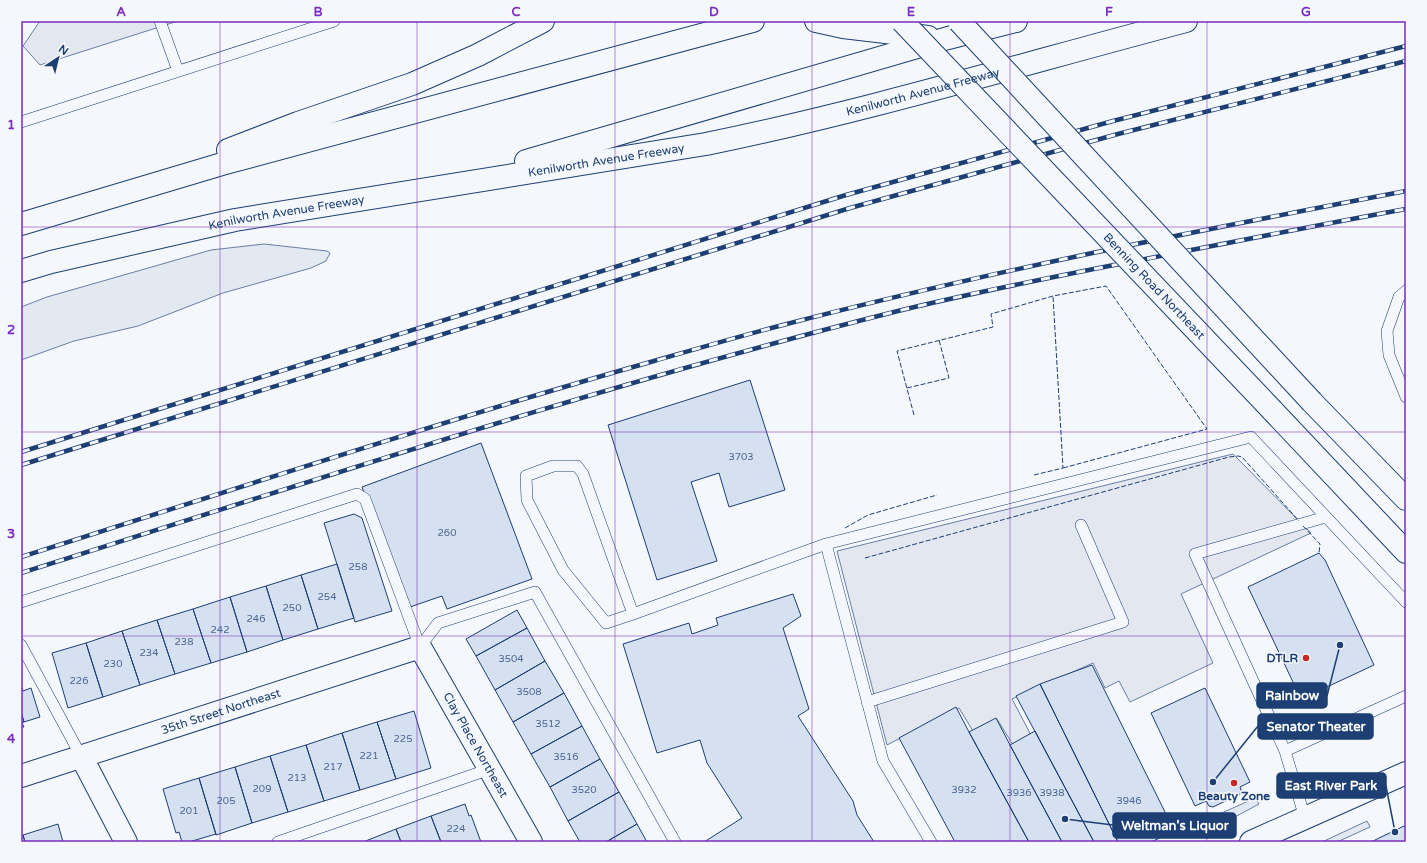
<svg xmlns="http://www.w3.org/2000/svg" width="1427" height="863" viewBox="0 0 1427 863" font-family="'Varela Round',sans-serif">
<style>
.green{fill:#e3e9f0;stroke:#687fa3}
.parking{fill:#e3e8f0;stroke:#687fa3}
.building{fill:#d5e0f0;stroke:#1d3f73}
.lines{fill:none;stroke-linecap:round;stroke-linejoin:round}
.lane-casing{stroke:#1d3f73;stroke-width:12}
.street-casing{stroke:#1d3f73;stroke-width:24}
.secondary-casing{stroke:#1d3f73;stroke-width:24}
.primary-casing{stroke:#1d3f73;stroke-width:24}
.highway-casing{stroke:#1d3f73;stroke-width:24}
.lane{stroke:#f4f7fb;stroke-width:11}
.street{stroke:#f4f7fb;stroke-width:22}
.secondary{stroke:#f4f7fb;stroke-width:22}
.primary{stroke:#f4f7fb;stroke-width:22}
.highway{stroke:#f4f7fb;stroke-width:22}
.rail-casing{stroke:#1d3f73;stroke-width:4.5}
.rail{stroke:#f4f7fb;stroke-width:3;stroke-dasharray:9;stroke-linecap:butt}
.primary-bridge-casing{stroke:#1d3f73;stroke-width:24;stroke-linecap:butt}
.primary-bridge{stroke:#f4f7fb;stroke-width:22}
.fence{stroke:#1d3f73;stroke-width:1;stroke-dasharray:5 2;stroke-linecap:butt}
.grid{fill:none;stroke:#7b2cbf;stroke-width:1;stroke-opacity:0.55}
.poi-dot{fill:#c62828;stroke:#f4f7fb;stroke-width:1.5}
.labels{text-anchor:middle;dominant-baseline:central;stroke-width:3;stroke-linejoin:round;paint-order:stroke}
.number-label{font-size:10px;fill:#4b6792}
.street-label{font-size:12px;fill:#1d3f73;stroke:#f4f7fb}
.poi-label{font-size:12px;font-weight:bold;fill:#1d3f73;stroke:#f4f7fb;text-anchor:end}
.leader{fill:none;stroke:#1d3f73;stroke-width:1.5}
.callout-dot{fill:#1d3f73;stroke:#f4f7fb;stroke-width:1.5}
.callout{fill:#1d3f73;stroke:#1d3f73;stroke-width:1.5}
.callout-label{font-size:13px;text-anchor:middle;font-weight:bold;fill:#fff}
.neatline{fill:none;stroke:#7b2cbf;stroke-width:1.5}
.grid-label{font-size:13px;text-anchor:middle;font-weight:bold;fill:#7b2cbf}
</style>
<rect width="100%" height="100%" fill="#f4f7fb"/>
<!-- green -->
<path class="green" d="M264,244L327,251L330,253L326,261L311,268L223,293L138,326L74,341L21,360V307L47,297L211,250Z
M1255,798L1259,804L1196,838L1191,827Z
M1367,821L1370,827L1337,842H1322Z"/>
<!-- parking -->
<path class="parking" d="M40,21H178L40,65L23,46Z
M1233,454L1311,533L1181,594L1213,663L1130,702L1119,681L1105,688L1093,663L1012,699L1031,735L1013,745L997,719L973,731L959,708L887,745L837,551Z"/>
<!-- building -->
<path class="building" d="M750,380L785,490L729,507L719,473L691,482L717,561L657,580L608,425Z
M481,443L532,579L447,609L442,596L407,608L362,487Z
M354,514L362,518L392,611L355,622L324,523Z
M1319,553L1325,560L1374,665L1301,699L1248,587Z
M337,564L354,618L318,629L301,575Z
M301,575L318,629L283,640L266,586Z
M266,586L283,640L247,652L230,597Z
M793,594L801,616L783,628L809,709L798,716L853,801L857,815L874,842H704L742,818L707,763L700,740L657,753L623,644L689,623L692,634L718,625L716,618Z
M230,597L247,652L211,663L193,609Z
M193,609L211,663L175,674L157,620Z
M517,610L527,628L476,656L466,639Z
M157,620L175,674L140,685L122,631Z
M527,628L545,661L495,690L476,656Z
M122,631L140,685L103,697L86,643Z
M86,643L103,697L68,708L52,653Z
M545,661L564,693L513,722L495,690Z
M1092,665L1172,826L1171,827L1173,832L1151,842H1118L1040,684Z
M1040,684L1118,842H1094L1016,696Z
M21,685L23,691L31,688L40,717L24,722L21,712Z
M1205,688L1250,782L1240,787L1242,793L1213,807L1209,806L1206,801L1195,806L1151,713Z
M564,693L582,726L531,754L513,722Z
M956,707L969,732L1029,842H955L899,738Z
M414,711L431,768L396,779L377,722Z
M21,712L24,722L22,723L24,727H21Z
M996,718L1010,745L1062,842H1029L969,732Z
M377,722L396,779L360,790L342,733Z
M582,726L600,759L550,787L531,754Z
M1035,731L1094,842H1062L1010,745Z
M342,733L360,790L324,801L306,745Z
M306,745L324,801L288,812L270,756Z
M270,756L288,812L252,823L235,767Z
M600,759L619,792L568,821L550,787Z
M235,767L252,823L216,835L199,778Z
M199,778L216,834L189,842H182L179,832L176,833L163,789Z
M619,792L637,824L606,842H580L568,821Z
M465,804L469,816L471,815L481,842H441L431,816Z
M431,816L441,842H401L396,829Z
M58,824L63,842H25L23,835Z
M637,824L647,842H606Z
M1404,826L1406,828V842H1371Z
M396,829L401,842H363Z
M23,835L25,842H21V836Z"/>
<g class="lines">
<defs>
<path id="lane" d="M160,21L178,71
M21,122L334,21
M1406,291L1399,297L1387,331L1389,355L1406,397
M1326,517L1195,554L1285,751L1406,696
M826,544L883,761L931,842
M21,602L357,494L365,499L420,647
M633,614L583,474L577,466H553L526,476L527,500L563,570L606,623L633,614L826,544L1251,437L1406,602
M21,645L81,756
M420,647L438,623L535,592L675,842
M867,702L1123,622L1081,525
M1285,751L1305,818
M278,842L490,769"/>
<g id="street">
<path d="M81,756L126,842"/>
<path id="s1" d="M21,776L420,647L531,842"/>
</g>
<path id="secondary" d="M1251,842L1406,773"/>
<path id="primary" d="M1312,402L1406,499
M1272,410L1406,552"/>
<g id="highway">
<path d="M816,21L843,27L928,37"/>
<path d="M228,150L298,123L412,84L478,55L543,21"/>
<path d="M526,161L948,38L1016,21"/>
<path d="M21,224L222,164L753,21"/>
<path id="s2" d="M21,271L51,262L235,220L706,144C868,111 1026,63 1186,21"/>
</g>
</defs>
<!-- lane casing -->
<use href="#lane" class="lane-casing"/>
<!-- street casing -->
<use href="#street" class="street-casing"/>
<!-- secondary casing -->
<use href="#secondary" class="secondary-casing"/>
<!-- primary casing -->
<use href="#primary" class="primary-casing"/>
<!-- highway casing -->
<use href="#highway" class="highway-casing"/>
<!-- lane -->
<use href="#lane" class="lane"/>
<!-- street -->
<use href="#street" class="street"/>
<!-- secondary -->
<use href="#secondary" class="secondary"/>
<!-- primary -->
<use href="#primary" class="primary"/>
<!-- highway -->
<use href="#highway" class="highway"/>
<defs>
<path id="rail" d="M21,452L846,195L1113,121L1406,46
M21,465L850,208L1118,134L1406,61
M21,557C232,490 442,421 654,361C696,349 737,337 779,326C986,272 1196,231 1406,191
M21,573C312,481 602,385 898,311C967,294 1038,280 1109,266C1208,247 1307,227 1406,209"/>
</defs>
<!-- rail casing -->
<use href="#rail" class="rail-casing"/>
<!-- rail -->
<use href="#rail" class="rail"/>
<defs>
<g id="primary-bridge">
<path id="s3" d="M902,21L1272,410"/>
<path d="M959,21L1312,402"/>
</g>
</defs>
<!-- primary-bridge casing -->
<use href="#primary-bridge" class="primary-bridge-casing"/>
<!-- primary-bridge -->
<use href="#primary-bridge" class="primary-bridge"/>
<!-- fence -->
<path class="fence" d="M907,388L949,378L939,340
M914,415L897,351L993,327L991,314L1053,296L1106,286L1207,429L1063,468
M1034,475L1063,468L1053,296
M1303,526L1320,544L1319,553
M845,528L868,515L937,495
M865,558L1229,457L1238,456L1242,457L1299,521"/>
</g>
<!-- grid -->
<path class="grid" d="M220,21V842M417,21V842M615,21V842M812,21V842M1010,21V842M1207,21V842M21,227H1406M21,432H1406M21,636H1406"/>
<!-- markers -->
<g class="poi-dot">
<circle cx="1306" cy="658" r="4"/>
<circle cx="1234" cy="783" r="4"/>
</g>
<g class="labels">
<!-- number labels -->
<g class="number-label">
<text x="741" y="457">3703</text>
<text x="447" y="533">260</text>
<text x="358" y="567">258</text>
<text x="327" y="597">254</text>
<text x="292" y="608">250</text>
<text x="256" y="619">246</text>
<text x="220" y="630">242</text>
<text x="184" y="642">238</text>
<text x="149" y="653">234</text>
<text x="511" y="659">3504</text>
<text x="113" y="664">230</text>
<text x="79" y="681">226</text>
<text x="529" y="692">3508</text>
<text x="548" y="724">3512</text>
<text x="403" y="739">225</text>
<text x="369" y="756">221</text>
<text x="566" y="757">3516</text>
<text x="333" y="767">217</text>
<text x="297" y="778">213</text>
<text x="262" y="789">209</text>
<text x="584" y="790">3520</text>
<text x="964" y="790">3932</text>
<text x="1019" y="793">3936</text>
<text x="1052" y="793">3938</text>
<text x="226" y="801">205</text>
<text x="1129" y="801">3946</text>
<text x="189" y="811">201</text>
<text x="456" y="829">224</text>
</g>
<!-- street labels -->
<g class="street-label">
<text stroke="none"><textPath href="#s2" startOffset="920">Kenilworth Avenue Freeway</textPath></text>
<text stroke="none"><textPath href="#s2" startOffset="596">Kenilworth Avenue Freeway</textPath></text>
<text stroke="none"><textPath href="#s2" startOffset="272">Kenilworth Avenue Freeway</textPath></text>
<text stroke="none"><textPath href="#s3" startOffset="366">Benning Road Northeast</textPath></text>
<text stroke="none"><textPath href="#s1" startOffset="210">35th Street Northeast</textPath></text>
<text stroke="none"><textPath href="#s1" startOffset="532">Clay Place Northeast</textPath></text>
</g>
<!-- poi labels -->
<g class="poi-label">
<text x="1298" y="658">DTLR</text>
<text x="1234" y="796" text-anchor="middle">Beauty Zone</text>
</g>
</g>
<!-- callouts -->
<path class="leader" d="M1340 645L1327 696M1213 782L1258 726M1395 832L1386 786M1065 819L1113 825"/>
<g class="callout-dot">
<circle cx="1340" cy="645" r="4"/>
<circle cx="1213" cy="782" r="4"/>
<circle cx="1395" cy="832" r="4"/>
<circle cx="1065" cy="819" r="4"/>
</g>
<g class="callout">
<rect x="1257" y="683" width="70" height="25" rx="4"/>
<rect x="1258" y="714" width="115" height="25" rx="4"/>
<rect x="1277" y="773" width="109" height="25" rx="4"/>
<rect x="1113" y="813" width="123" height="25" rx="4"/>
</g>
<g class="callout-label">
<text x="1292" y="700">Rainbow</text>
<text x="1316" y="731">Senator Theater</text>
<text x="1331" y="790">East River Park</text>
<text x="1175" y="830">Weltman's Liquor</text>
</g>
<!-- border -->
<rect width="1427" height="863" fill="none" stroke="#f4f7fb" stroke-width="44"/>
<!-- north arrow -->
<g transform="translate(58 58) rotate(35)" stroke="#f4f7fb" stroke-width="3" paint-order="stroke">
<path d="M0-3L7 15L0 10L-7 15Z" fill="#1d3f73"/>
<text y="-6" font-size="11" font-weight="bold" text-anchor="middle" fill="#1d3f73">N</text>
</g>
<rect x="22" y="22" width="1383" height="819" class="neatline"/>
<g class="grid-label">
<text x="121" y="16">A</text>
<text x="318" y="16">B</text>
<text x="516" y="16">C</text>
<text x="714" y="16">D</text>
<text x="911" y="16">E</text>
<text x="1109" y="16">F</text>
<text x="1306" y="16">G</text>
<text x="11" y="129">1</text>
<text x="11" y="334">2</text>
<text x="11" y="538">3</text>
<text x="11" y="743">4</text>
</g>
</svg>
